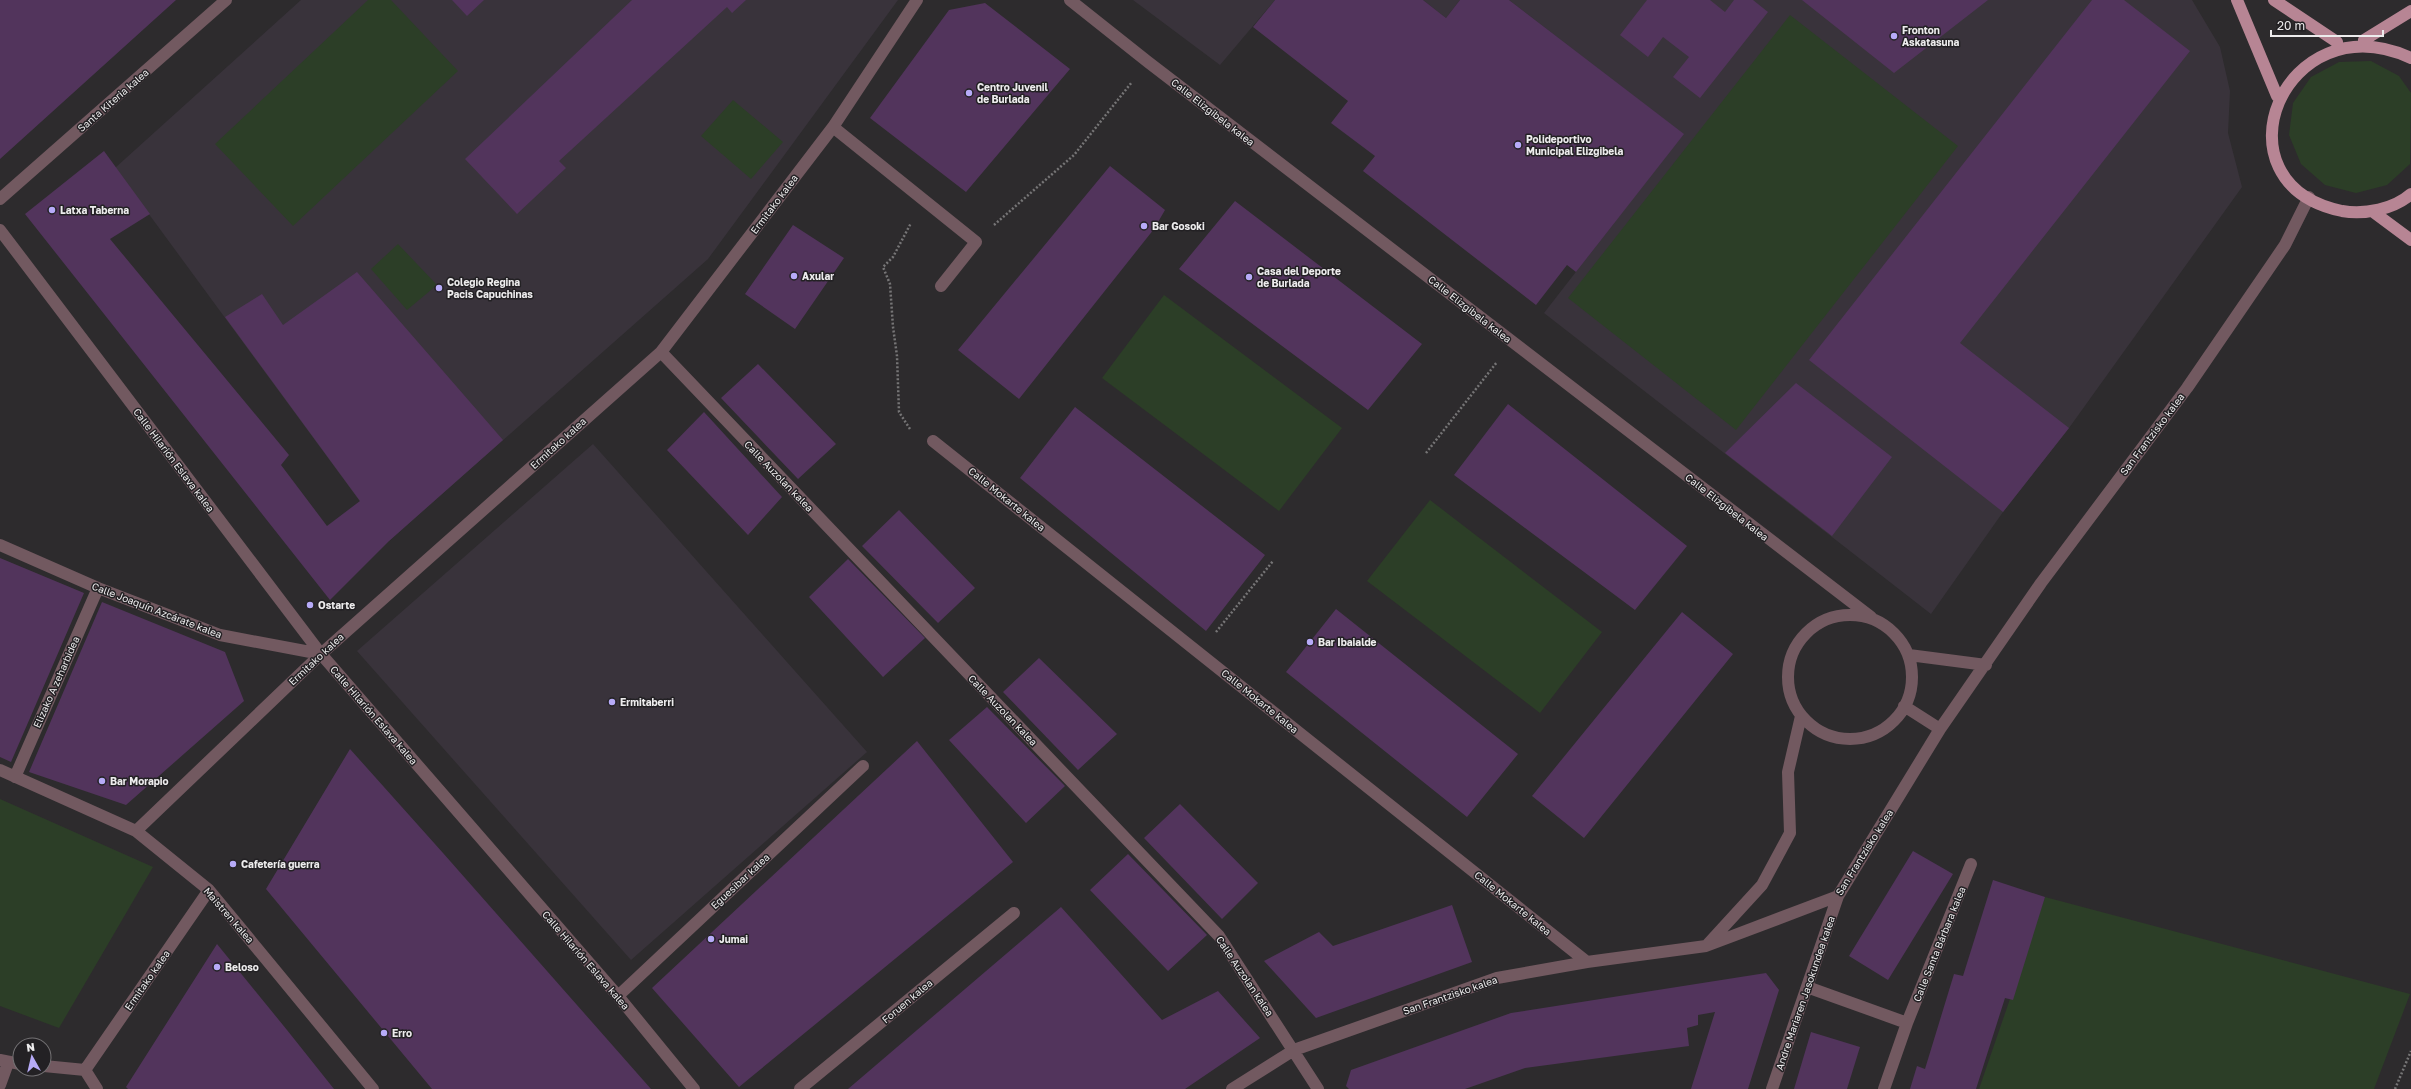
<svg xmlns="http://www.w3.org/2000/svg" width="2411" height="1089" viewBox="0 0 2411 1089" font-family="'Golos Text',sans-serif">
<style>
.built{fill:#39333b}
.green{fill:#2c3e27}
.building{fill:#52345c}
.lines{fill:none;stroke-linecap:round;stroke-linejoin:round}
.path{stroke:#767576;stroke-width:2.5;stroke-dasharray:2 2;stroke-linecap:butt}
.minor{stroke:#725960;stroke-width:12}
.major{stroke:#b78594;stroke-width:12}
.poi-dot{fill:#b7abf8;stroke:#232124;stroke-width:1.5}
.labels{text-anchor:middle;dominant-baseline:central;stroke-width:3;stroke-linejoin:round;paint-order:stroke}
.poi-label{font-size:10px;font-weight:bold;fill:#edeced;stroke:#232124;text-anchor:start}
.street-label{font-size:10px;fill:#edeced;stroke:#232124}
</style>
<rect width="100%" height="100%" fill="#2d2b2d"/>
<!-- built -->
<path class="built" d="M301,0H898L708,259L389,541L115,168Z
M1133,0H1275L1220,65Z
M1423,0H1460L1446,18Z
M1509,0H2192L2220,47L2230,91L2228,133L2242,187L2069,428L2003,512L1931,614L1544,313L1683,134Z
M593,444L867,752L631,960L357,651Z"/>
<!-- green -->
<path class="green" d="M368,0H391L458,71L293,226L215,144Z
M1790,15L1958,146L1736,430L1568,298Z
M2371,61L2399,76L2411,93L2410,164L2387,185L2356,193L2325,185L2301,164L2289,135L2293,103L2311,77L2339,62Z
M733,100L783,142L751,179L701,136Z
M398,244L437,285L407,310L371,269Z
M1164,295L1342,428L1279,511L1102,378Z
M1430,500L1602,632L1540,713L1367,581Z
M0,799L153,867L59,1028L0,1006Z
M2045,897L2410,994L2374,1089H1979Z"/>
<!-- building -->
<path class="building" d="M0,0H176L0,159Z
M452,0H484L467,16Z
M632,0H746L732,13L727,7L559,161L566,168L517,214L465,159Z
M1275,0H1423L1446,18L1460,0H1509L1684,134L1576,272L1567,265L1536,305L1363,171L1375,156L1331,123L1348,101L1253,27Z
M1647,0H1710L1725,12L1734,0H1753L1768,12L1700,98L1673,77L1689,57L1663,37L1648,57L1620,35Z
M1802,0H1988L1894,73Z
M2092,0H2124L2190,51L1960,343L2069,428L2003,512L1809,360Z
M985,3L1070,69L966,192L870,118L949,10Z
M104,151L150,214L110,239L289,455L281,465L327,526L360,501L225,317L262,294L283,325L357,272L503,440L389,541L330,600L25,214Z
M1110,166L1165,210L1154,229L1019,399L958,350Z
M1235,201L1422,344L1368,410L1179,269Z
M793,225L844,258L795,329L745,294Z
M758,364L836,444L798,479L721,398Z
M1796,383L1892,457L1832,536L1725,453Z
M1508,404L1687,546L1635,610L1454,475Z
M1075,407L1265,555L1206,631L1020,478Z
M704,412L782,497L748,535L667,450Z
M899,510L975,588L938,623L862,546Z
M0,558L84,593L11,762L0,757Z
M848,559L925,638L883,677L809,597Z
M102,602L225,652L244,701L126,805L29,772Z
M1336,609L1518,754L1467,817L1286,672Z
M1682,612L1733,654L1584,838L1532,796Z
M1039,658L1117,734L1078,770L1003,692Z
M987,707L1065,786L1026,823L949,740Z
M917,741L1013,862L739,1087L652,988Z
M350,749L443,853L651,1089H432L266,889Z
M1180,804L1258,883L1222,919L1144,838Z
M1913,851L1953,874L1888,980L1849,956Z
M1128,854L1207,935L1168,971L1090,890Z
M1993,880L2045,897L2013,1000L2005,998L1976,1089H1910L1917,1066L1925,1069L1954,974L1963,976Z
M1452,905L1472,962L1316,1018L1264,961L1319,932L1333,946Z
M1061,907L1162,1020L1218,991L1260,1038L1185,1089H848Z
M217,944L287,1030L334,1089H128L126,1087Z
M1766,973L1779,990L1748,1089H1691L1715,1012L1698,1015V1025L1687,1028L1689,1046L1525,1068L1465,1089H1349L1346,1086L1351,1070L1511,1013Z
M1811,1032L1860,1047L1847,1089H1794Z"/>
<g class="lines">
<!-- path -->
<path class="path" d="M994,225L1074,155L1132,82
M910,429L899,412L897,356L893,327L890,284L883,267L893,257L911,223
M1426,453L1497,362
M1216,632L1273,561
M2395,1089L2411,1051"/>
<!-- minor -->
<path class="minor" d="M1070,0L1148,62L1871,617
M833,127L976,242L941,286
M0,199L226,0
M0,230L321,654L618,996L694,1089
M661,352L1219,936L1318,1089
M933,441L1587,962
M0,545L98,588L220,635L321,654
M1788 677a62 62 0 1 1 124 0a62 62 0 1 1-124 0Z
M1909,655L1986,665
M1904,706L1940,729
M0,770L136,831L209,890L373,1089
M15,777L98,588
M136,831L321,654L661,352L833,127L917,0
M1708,944L1762,885L1790,833L1788,772L1801,716
M1807,987L1907,1023
M618,996L863,766
M0,1060L20,1064
M44,1066L85,1070
M85,1070L209,890
M85,1070L97,1089
M0,1085L8,1063
M800,1089L1014,913
M1232,1089L1294,1050L1497,978L1587,962L1706,946L1838,896L1940,729L2041,583L2187,388L2285,245L2309,197
M1772,1089L1838,896
M1884,1089L1907,1023L1971,864"/>
<!-- major -->
<path class="major" d="M2237,0L2277,96
M2274,0L2337,42
M2364,40L2411,11
M2411,58C2284,0 2209,183 2342,211C2365,215 2394,209 2411,194
M2372,211L2411,240"/>
</g>
<!-- markers -->
<g class="poi-dot">
<circle cx="1894" cy="36" r="4"/>
<circle cx="969" cy="93" r="4"/>
<circle cx="1518" cy="145" r="4"/>
<circle cx="52" cy="210" r="4"/>
<circle cx="1144" cy="226" r="4"/>
<circle cx="794" cy="276" r="4"/>
<circle cx="1249" cy="277" r="4"/>
<circle cx="439" cy="288" r="4"/>
<circle cx="310" cy="605" r="4"/>
<circle cx="1310" cy="642" r="4"/>
<circle cx="612" cy="702" r="4"/>
<circle cx="102" cy="781" r="4"/>
<circle cx="233" cy="864" r="4"/>
<circle cx="711" cy="939" r="4"/>
<circle cx="217" cy="967" r="4"/>
<circle cx="384" cy="1033" r="4"/>
</g>
<g class="labels">
<!-- poi labels -->
<g class="poi-label">
<text x="1902" y="30">Fronton<tspan x="1902" dy="12">Askatasuna</tspan></text>
<text x="977" y="87">Centro Juvenil<tspan x="977" dy="12">de Burlada</tspan></text>
<text x="1526" y="139">Polideportivo<tspan x="1526" dy="12">Municipal Elizgibela</tspan></text>
<text x="60" y="210">Latxa Taberna</text>
<text x="1152" y="226">Bar Gosoki</text>
<text x="1257" y="271">Casa del Deporte<tspan x="1257" dy="12">de Burlada</tspan></text>
<text x="802" y="276">Axular</text>
<text x="447" y="282">Colegio Regina<tspan x="447" dy="12">Pacis Capuchinas</tspan></text>
<text x="318" y="605">Ostarte</text>
<text x="1318" y="642">Bar Ibaialde</text>
<text x="620" y="702">Ermitaberri</text>
<text x="110" y="781">Bar Morapio</text>
<text x="241" y="864">Cafetería guerra</text>
<text x="719" y="939">Jumai</text>
<text x="225" y="967">Beloso</text>
<text x="392" y="1033">Erro</text>
</g>
<!-- street labels -->
<g class="street-label">
<text transform="translate(113 100) rotate(-41)">Santa Kiteria kalea</text>
<text transform="translate(1213 112) rotate(38)">Calle Elizgibela kalea</text>
<text transform="translate(774 204) rotate(-53)">Ermitako kalea</text>
<text transform="translate(1470 309) rotate(38)">Calle Elizgibela kalea</text>
<text transform="translate(2152 434) rotate(-53)">San Frantzisko kalea</text>
<text transform="translate(558 443) rotate(-42)">Ermitako kalea</text>
<text transform="translate(174 460) rotate(53)">Calle Hilarión Eslava kalea</text>
<text transform="translate(779 476) rotate(46)">Calle Auzolan kalea</text>
<text transform="translate(1007 499) rotate(39)">Calle Mokarte kalea</text>
<text transform="translate(1727 507) rotate(38)">Calle Elizgibela kalea</text>
<text transform="translate(157 610) rotate(21)">Calle Joaquín Azcárate kalea</text>
<text transform="translate(316 659) rotate(-43)">Ermitako kalea</text>
<text transform="translate(56 682) rotate(-66)">Elizako A zeharbidea</text>
<text transform="translate(1260 701) rotate(39)">Calle Mokarte kalea</text>
<text transform="translate(1003 710) rotate(46)">Calle Auzolan kalea</text>
<text transform="translate(374 715) rotate(49)">Calle Hilarión Eslava kalea</text>
<text transform="translate(1864 852) rotate(-58)">San Frantzisko kalea</text>
<text transform="translate(740 881) rotate(-43)">Eguesibar kalea</text>
<text transform="translate(1513 903) rotate(39)">Calle Mokarte kalea</text>
<text transform="translate(229 915) rotate(49)">Maistren kalea</text>
<text transform="translate(1939 944) rotate(-68)">Calle Santa Bárbara kalea</text>
<text transform="translate(586 960) rotate(49)">Calle Hilarión Eslava kalea</text>
<text transform="translate(1245 976) rotate(56)">Calle Auzolan kalea</text>
<text transform="translate(147 980) rotate(-55)">Ermitako kalea</text>
<text transform="translate(1805 993) rotate(-71)">Andre Mariaren Jasokundea kalea</text>
<text transform="translate(1450 995) rotate(-19)">San Frantzisko kalea</text>
<text transform="translate(907 1001) rotate(-40)">Foruen kalea</text>
</g>
</g>
<!-- north arrow -->
<g transform="translate(32 1057) rotate(352)"><circle r="19" fill="#232124" stroke="#747274"/>
<path d="M0-3L7 15L0 10L-7 15Z" fill="#b7abf8"/>
<text y="-6" font-size="11" font-weight="bold" text-anchor="middle" fill="#edeced">N</text>
</g>
<!-- scale -->
<path d="M2271 30v6h112v-6" fill="none" stroke="#edeced" stroke-width="2"/>
<text x="2277" y="30" font-size="12" fill="#edeced" stroke="#232124" stroke-width="3" paint-order="stroke">20 m</text>
</svg>
